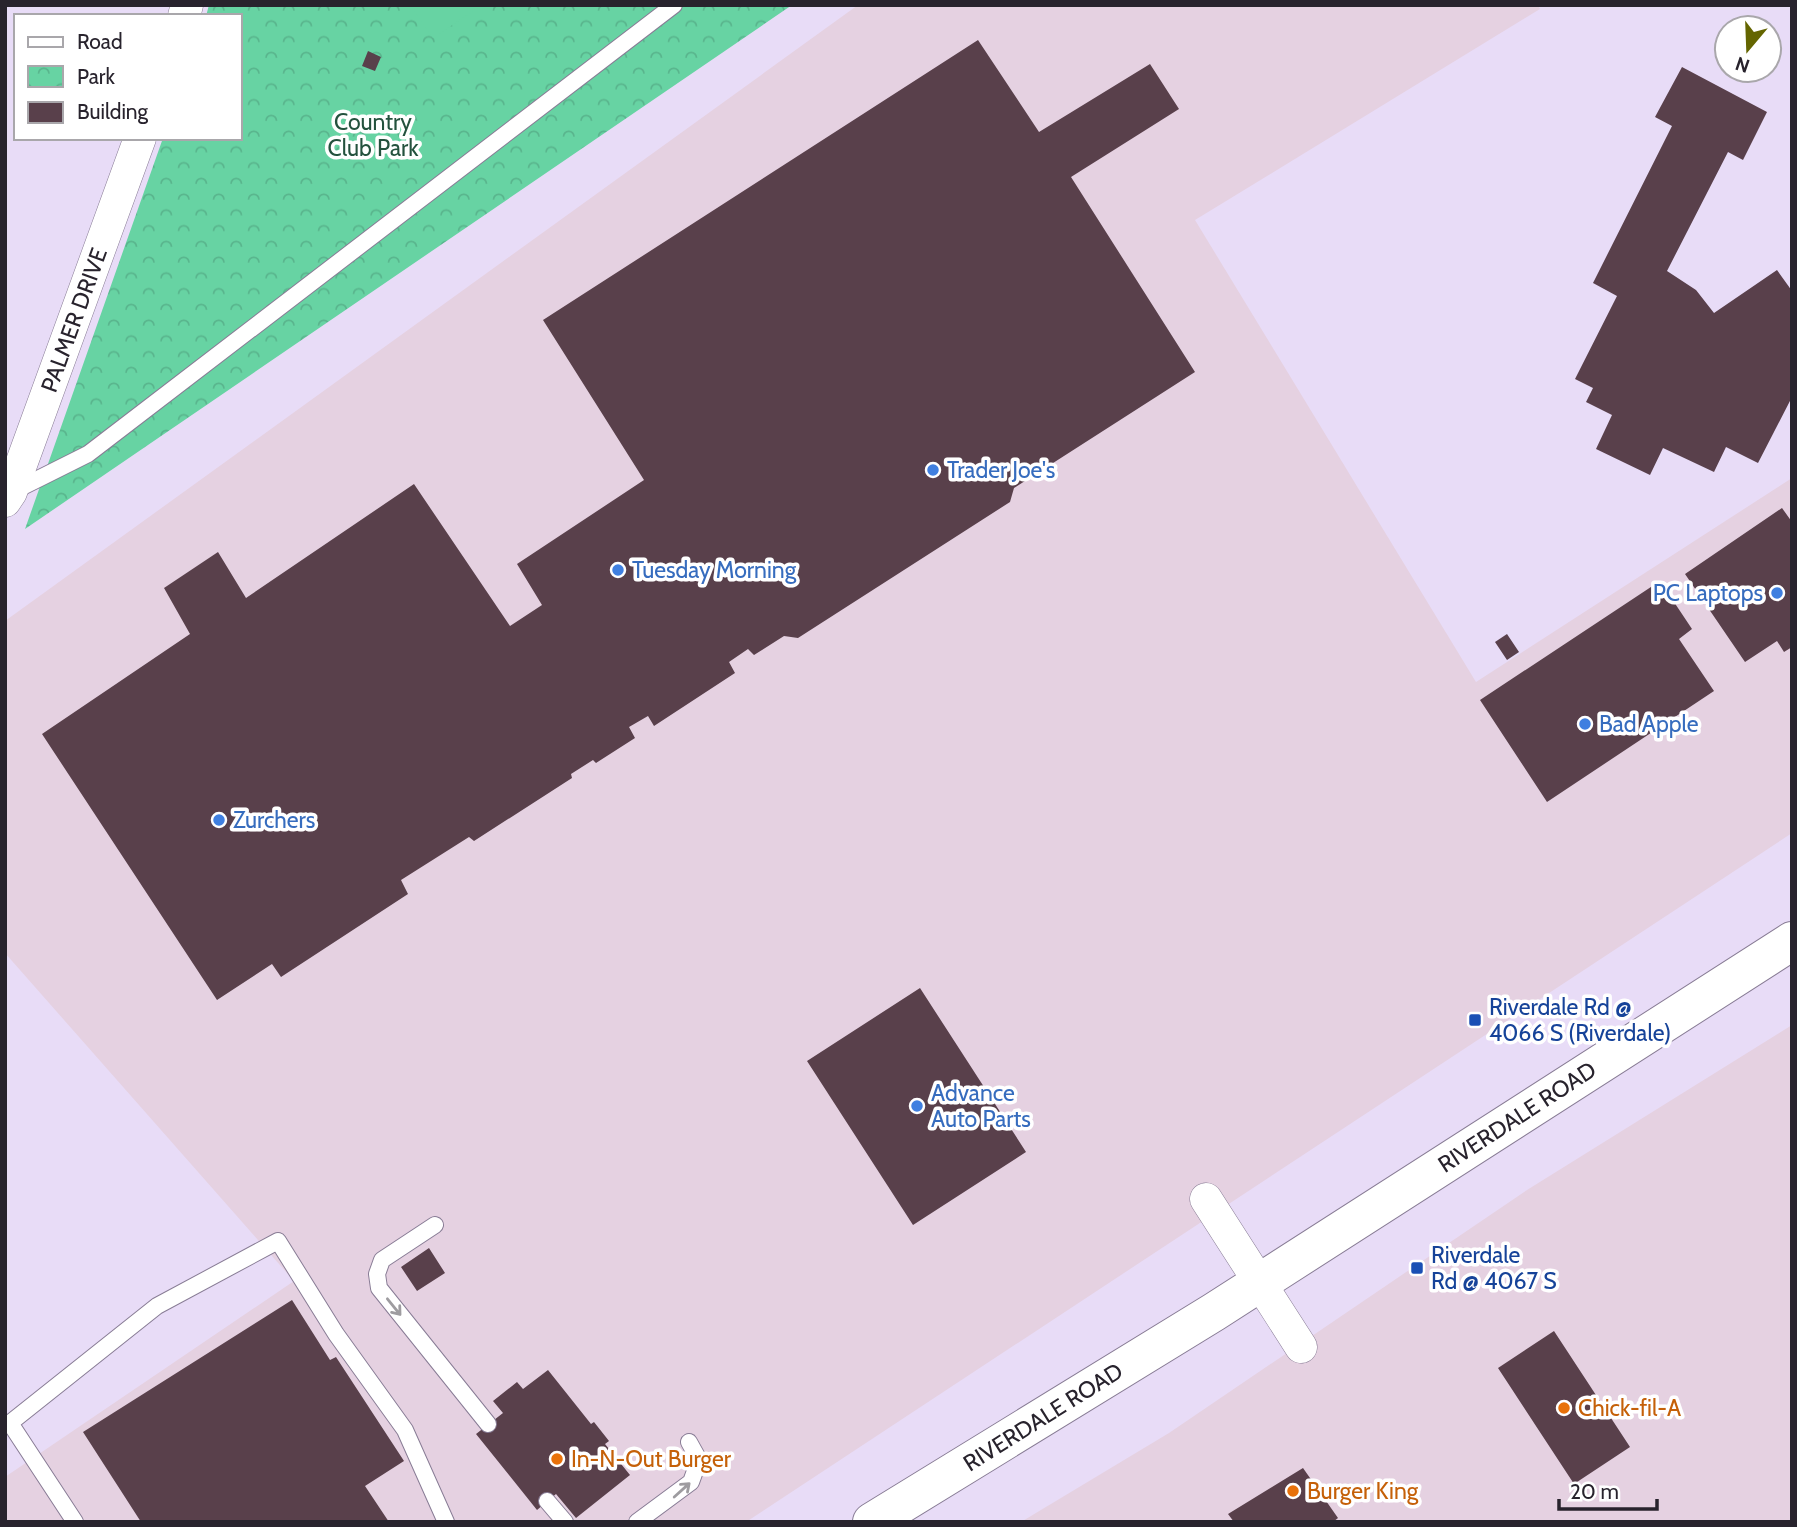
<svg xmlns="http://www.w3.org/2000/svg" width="1797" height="1527" viewBox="0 0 1797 1527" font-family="Cabin,sans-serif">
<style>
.commercial{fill:#e5d1e1}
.park{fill:url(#park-crowns)}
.pitch{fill:#67d3a3}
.building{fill:#59404b}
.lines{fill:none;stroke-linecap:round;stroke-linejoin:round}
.service-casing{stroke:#887c95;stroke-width:18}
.minor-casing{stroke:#887c95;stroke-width:33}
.primary-casing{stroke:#887c95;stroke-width:40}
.service{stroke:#fff;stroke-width:16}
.minor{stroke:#fff;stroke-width:32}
.primary{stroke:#fff;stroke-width:38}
.oneway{stroke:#9e9ca0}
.shop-dot{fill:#3f7fe0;stroke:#fff;stroke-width:2.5}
.transit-dot{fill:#1a4fb4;stroke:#fff;stroke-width:2.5}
.food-dot{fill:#e8710a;stroke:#fff;stroke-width:2.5}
.labels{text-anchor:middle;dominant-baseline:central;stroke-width:7;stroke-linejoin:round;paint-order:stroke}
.park-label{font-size:23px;fill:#24523e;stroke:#fff}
.street-label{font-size:23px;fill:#28232d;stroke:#fff}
.shop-label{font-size:23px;fill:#366cbe;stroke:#fff;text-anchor:start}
.transit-label{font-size:23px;fill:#164399;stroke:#fff;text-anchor:start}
.food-label{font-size:23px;fill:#c56008;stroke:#fff;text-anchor:start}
</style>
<defs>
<pattern id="park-crowns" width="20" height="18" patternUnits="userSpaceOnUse" patternTransform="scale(1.75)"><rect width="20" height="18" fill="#67d3a3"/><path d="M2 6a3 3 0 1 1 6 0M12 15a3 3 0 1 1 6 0" fill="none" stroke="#59b58d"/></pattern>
</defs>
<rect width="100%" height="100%" fill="#e8dcf7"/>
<!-- commercial -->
<path class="commercial" d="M858,5H1538L1540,9L1195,220L1476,682L1792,478V833L746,1522H5V1477L294,1281L5,953V621Z
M1792,1025V1522H1021L1169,1433L1527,1190Z"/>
<!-- park -->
<path class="park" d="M209,5H792L25,529L163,138H240V16H206Z"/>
<!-- pitch -->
<path class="pitch" d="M410,5H482L433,38Z"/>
<!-- building -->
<path class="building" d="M978,40L1039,132L1150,64L1179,109L1071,177L1195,372L1014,488L1010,502L798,638L784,636L754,655L748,649L729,662L735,673L654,726L648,716L629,727L635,738L596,763L593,760L571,774L572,778L474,841L469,837L401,880L408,894L281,977L272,964L217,1000L42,734L190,634L164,588L218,552L246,598L414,484L510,626L542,605L517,564L644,480L543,320Z
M368,51L381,57L375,71L362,66Z
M1682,67L1767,112L1743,160L1728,152L1667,271L1696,290L1714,313L1777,270L1792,291V397L1758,463L1726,447L1714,472L1663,448L1650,475L1596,449L1612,415L1586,402L1593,388L1575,379L1617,296L1593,283L1672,126L1655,117Z
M1782,508L1792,522V647L1784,652L1777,641L1745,662L1685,574Z
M1660,581L1692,629L1679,639L1714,691L1547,802L1480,700Z
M1507,634L1519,652L1507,660L1495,642Z
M920,988L1026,1152L913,1225L807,1061Z
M429,1248L445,1273L417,1291L401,1267Z
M292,1300L330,1360L336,1357L404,1461L365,1486L389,1522H141L83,1432Z
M1554,1331L1630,1447L1574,1484L1498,1368Z
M548,1370L591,1424L594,1422L609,1441L605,1444L630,1475L576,1518L556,1494L537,1510L476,1434L503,1413L493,1401L517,1382L523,1389Z
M1303,1468L1338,1518L1333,1522H1234L1228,1514Z"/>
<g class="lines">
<defs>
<path id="service" d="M14,491L88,454L674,5
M435,1225L382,1260L377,1274L379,1288L488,1424
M547,1501L565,1522
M75,1522L10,1423L157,1306L278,1241L336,1334L405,1430L446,1522
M637,1522L691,1482L699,1460L689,1442"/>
<path id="minor" d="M184,16L187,5
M5,501L11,492L140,138
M1206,1199L1301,1347"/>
<path id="primary" d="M872,1522L1214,1312L1792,941"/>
</defs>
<!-- service casing -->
<use href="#service" class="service-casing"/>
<!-- minor casing -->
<use href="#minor" class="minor-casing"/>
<!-- primary casing -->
<use href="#primary" class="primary-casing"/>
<!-- service -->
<use href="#service" class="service"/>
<!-- minor -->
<use href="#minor" class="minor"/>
<!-- primary -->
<use href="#primary" class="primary"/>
</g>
<!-- one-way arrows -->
<defs><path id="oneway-shaft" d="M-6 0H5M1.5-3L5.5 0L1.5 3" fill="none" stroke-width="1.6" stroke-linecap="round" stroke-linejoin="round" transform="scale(1.75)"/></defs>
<g class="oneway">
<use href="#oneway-shaft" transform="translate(394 1307) rotate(51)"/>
<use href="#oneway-shaft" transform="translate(682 1490) rotate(-42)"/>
</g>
<!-- markers -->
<g class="shop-dot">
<circle cx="933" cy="470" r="7"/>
<circle cx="618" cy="570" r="7"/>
<circle cx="1777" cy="593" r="7"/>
<circle cx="1585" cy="724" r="7"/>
<circle cx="219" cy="820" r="7"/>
<circle cx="917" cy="1106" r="7"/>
</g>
<g class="transit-dot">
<rect x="1468" y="1013" width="14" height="14" rx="3.5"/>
<rect x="1410" y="1261" width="14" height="14" rx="3.5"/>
</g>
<g class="food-dot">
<circle cx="1564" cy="1408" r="7"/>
<circle cx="557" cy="1459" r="7"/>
<circle cx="1293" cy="1491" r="7"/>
</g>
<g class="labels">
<!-- park labels -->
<g class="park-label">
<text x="373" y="122">Country<tspan x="373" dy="26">Club Park</tspan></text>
</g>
<!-- street labels -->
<g class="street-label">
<text transform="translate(74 320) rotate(-70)">PALMER DRIVE</text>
<text transform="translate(1517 1117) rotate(-33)">RIVERDALE ROAD</text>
<text transform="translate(1043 1417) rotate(-32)">RIVERDALE ROAD</text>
</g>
<!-- shop labels -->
<g class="shop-label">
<text x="947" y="470">Trader Joe's</text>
<text x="632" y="570">Tuesday Morning</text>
<text x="1763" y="593" text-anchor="end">PC Laptops</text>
<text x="1599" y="724">Bad Apple</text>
<text x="233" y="820">Zurchers</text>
<text x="931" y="1093">Advance<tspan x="931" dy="26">Auto Parts</tspan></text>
</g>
<!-- transit labels -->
<g class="transit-label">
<text x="1489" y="1007">Riverdale Rd @<tspan x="1489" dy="26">4066 S (Riverdale)</tspan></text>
<text x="1431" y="1255">Riverdale<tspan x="1431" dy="26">Rd @ 4067 S</tspan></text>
</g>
<!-- food labels -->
<g class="food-label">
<text x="1578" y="1408">Chick-fil-A</text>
<text x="571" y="1459">In-N-Out Burger</text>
<text x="1307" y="1491">Burger King</text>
</g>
</g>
<!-- border -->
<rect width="1797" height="1527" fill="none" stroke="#28232d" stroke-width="14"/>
<!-- legend -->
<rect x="14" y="14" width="228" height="126" fill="#ffffff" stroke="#a9a7ab" stroke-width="2"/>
<rect x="28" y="37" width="35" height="10" fill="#ffffff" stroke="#a9a7ab" stroke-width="2"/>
<text x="77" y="49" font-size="21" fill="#28232d">Road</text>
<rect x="28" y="66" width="35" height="21" fill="url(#park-crowns)" stroke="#a9a7ab" stroke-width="2"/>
<text x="77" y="84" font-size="21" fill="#28232d">Park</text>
<rect x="28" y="102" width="35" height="21" fill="#59404b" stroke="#a9a7ab" stroke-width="2"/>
<text x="77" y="119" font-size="21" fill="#28232d">Building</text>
<!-- north arrow -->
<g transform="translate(1748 49) rotate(199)"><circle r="33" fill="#ffffff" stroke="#a9a7ab" stroke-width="2"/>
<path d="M0-5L12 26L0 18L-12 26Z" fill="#646500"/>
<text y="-10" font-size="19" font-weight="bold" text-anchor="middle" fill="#28232d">N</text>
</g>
<!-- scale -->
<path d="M1559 1499v10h98v-10" fill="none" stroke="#28232d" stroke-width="3.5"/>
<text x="1570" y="1499" font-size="21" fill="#28232d" stroke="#ffffff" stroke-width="5" paint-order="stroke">20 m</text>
</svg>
